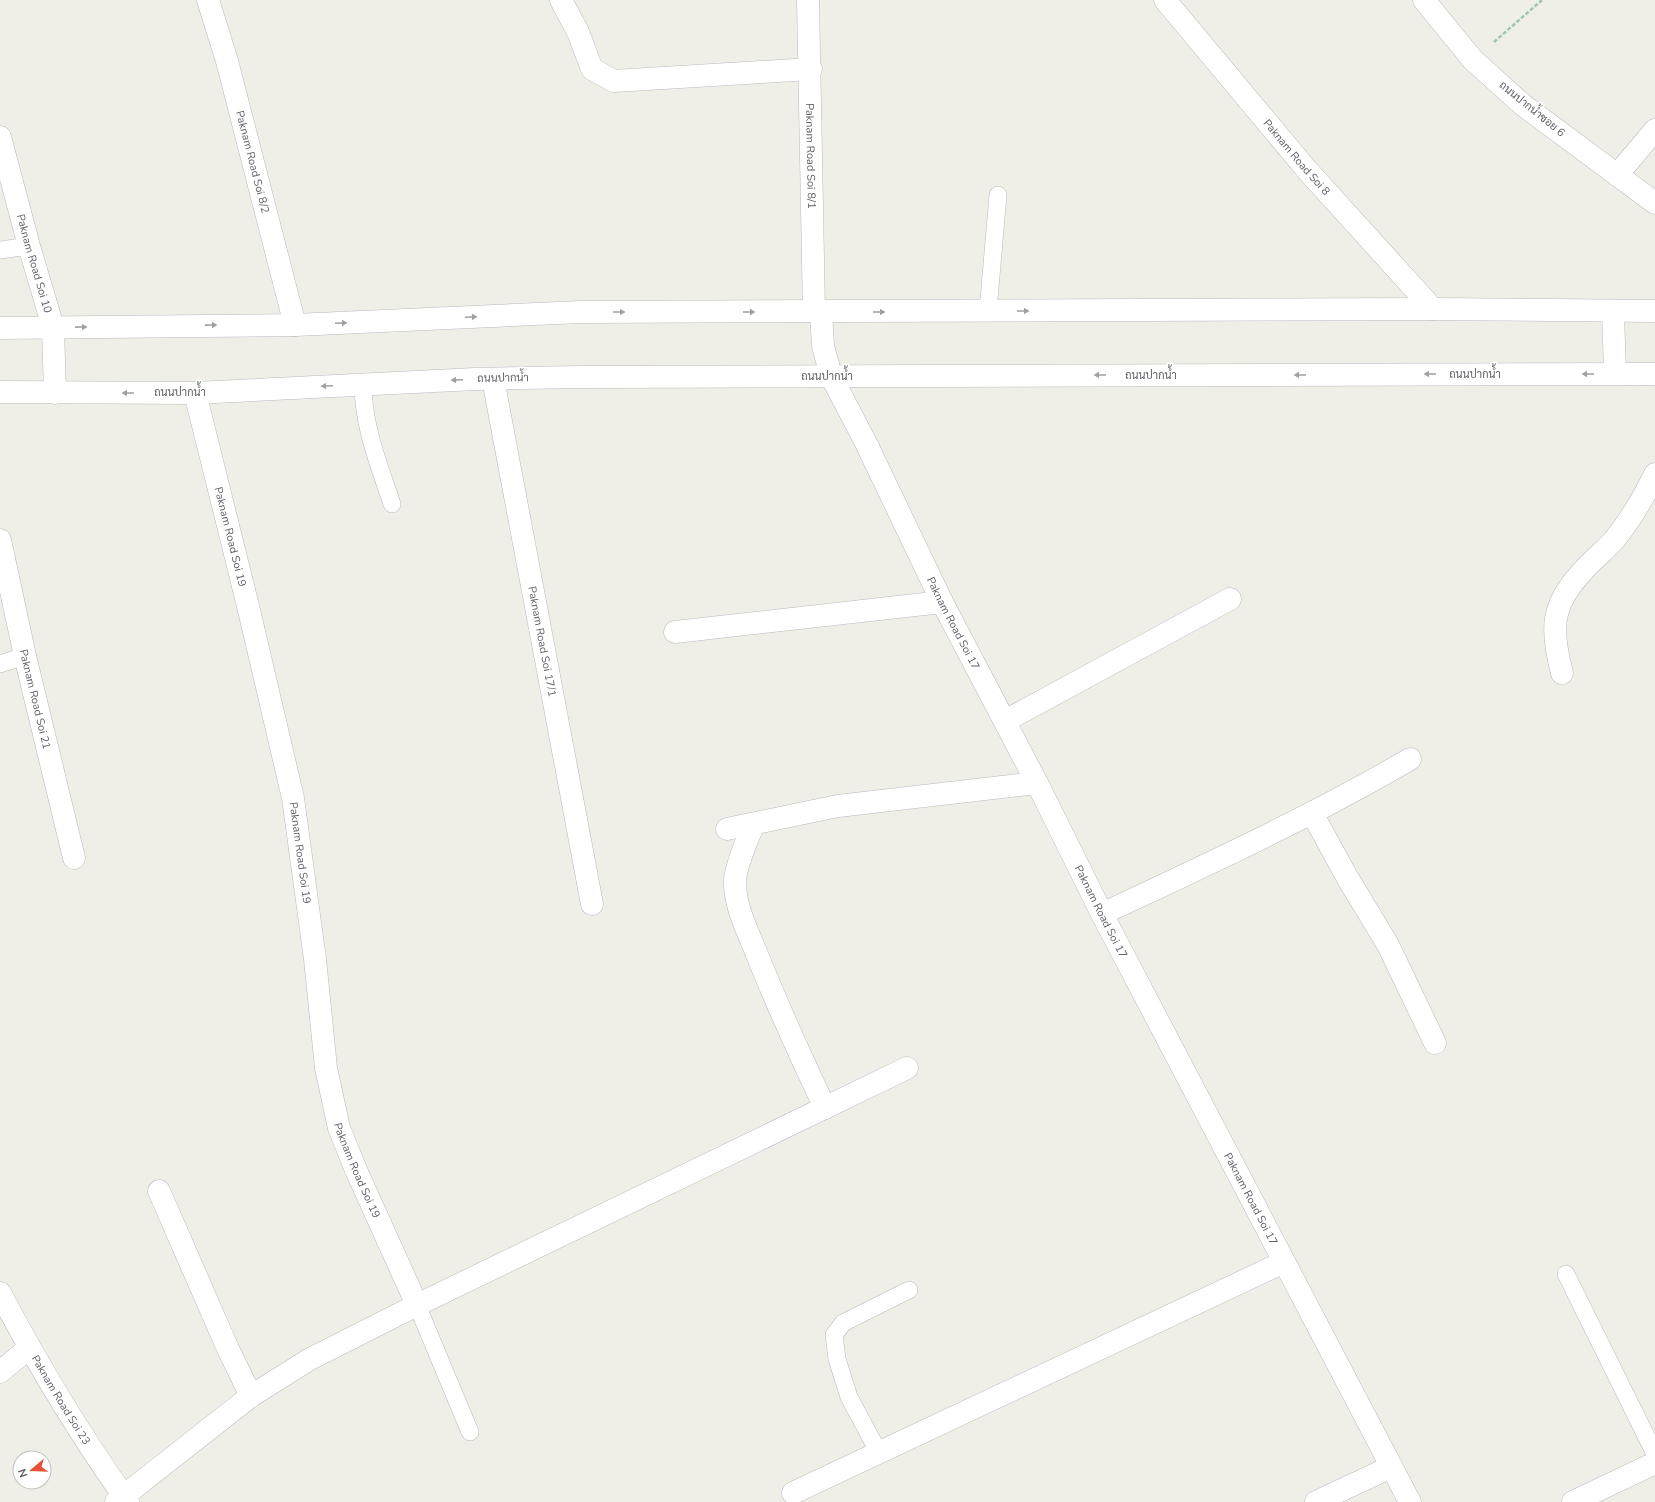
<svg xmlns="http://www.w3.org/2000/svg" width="1655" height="1502" viewBox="0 0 1655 1502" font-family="'Nunito Sans',Sarabun,sans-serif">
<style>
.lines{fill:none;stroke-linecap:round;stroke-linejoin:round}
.service-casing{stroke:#b7b9bd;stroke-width:18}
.minor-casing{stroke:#b7b9bd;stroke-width:23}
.tertiary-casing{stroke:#b7b9bd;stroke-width:23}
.path{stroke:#9ec7ad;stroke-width:2.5;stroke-dasharray:4 2;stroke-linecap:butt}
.service{stroke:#fff;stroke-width:17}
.minor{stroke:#fff;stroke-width:22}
.tertiary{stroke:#fff;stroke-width:22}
.oneway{fill:#9ea0a4}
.labels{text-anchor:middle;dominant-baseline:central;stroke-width:3.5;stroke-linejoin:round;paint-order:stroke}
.street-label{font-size:11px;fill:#5e6167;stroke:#fff}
</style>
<rect width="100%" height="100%" fill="#f0efe7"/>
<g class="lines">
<defs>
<path id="service" d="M0,250L29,246
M988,311L998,195
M363,384C363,426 379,465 392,504
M0,664L25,656
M1566,1274L1655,1454
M417,1305L470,1432
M879,1453L849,1397L837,1359L834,1335L843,1323L909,1290"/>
<g id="minor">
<path id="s1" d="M208,0L227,61L295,325"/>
<path d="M561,0L578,32L592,69L614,81L811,69"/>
<path id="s2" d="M808,0L814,312"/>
<path id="s3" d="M1165,0L1307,170L1433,309"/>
<path d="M1424,0L1473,60L1523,105L1655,203"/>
<path id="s4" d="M0,137L29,246L53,327L55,393"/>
<path d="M1617,175L1655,130"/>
<path id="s5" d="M821,312L823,346L831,376L866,443L942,602L1037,783L1102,914L1410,1502"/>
<path id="s6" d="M493,379L592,904"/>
<path id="s7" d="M195,393L248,606L293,798L315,959L326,1068L339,1128L356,1170L417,1305"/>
<path id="s8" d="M0,540L25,656L74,858"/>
<path d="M675,632L942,602"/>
<path d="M1562,673C1551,631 1550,606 1582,572C1592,560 1605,551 1615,539C1631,519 1644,497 1655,474"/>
<path d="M1005,721L1230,599"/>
<path d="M1312,813L1347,877L1388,945L1435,1043"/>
<path d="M753,825C747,842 737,861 735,880C734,904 747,930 756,952C777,1005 801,1057 825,1108"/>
<path d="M727,829L838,806L1037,783"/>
<path d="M1102,914C1206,865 1311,817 1410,759"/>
<path d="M159,1191L228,1349L251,1396"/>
<path id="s9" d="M0,1293C38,1365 80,1435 128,1502"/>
<path d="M0,1372L29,1348"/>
<path d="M793,1493L1284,1262"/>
<path d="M116,1502L251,1396L310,1359L417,1305L907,1068"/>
<path d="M1316,1502L1391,1467"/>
<path d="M1573,1502L1655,1463"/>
</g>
<path id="tertiary" d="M1613,311L1615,374
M0,328L295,325L580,312L1433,309L1655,311
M0,392L195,393L475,379L580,377L1655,374"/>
</defs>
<!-- service casing -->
<use href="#service" class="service-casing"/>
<!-- minor casing -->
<use href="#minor" class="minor-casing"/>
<!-- tertiary casing -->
<use href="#tertiary" class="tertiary-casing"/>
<!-- path -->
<path class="path" d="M1494,42L1542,0"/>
<!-- service -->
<use href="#service" class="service"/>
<!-- minor -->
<use href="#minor" class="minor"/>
<!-- tertiary -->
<use href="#tertiary" class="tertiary"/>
</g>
<!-- one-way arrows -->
<defs><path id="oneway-solid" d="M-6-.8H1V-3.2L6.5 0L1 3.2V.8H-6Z"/></defs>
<g class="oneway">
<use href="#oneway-solid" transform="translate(1023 311)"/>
<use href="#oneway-solid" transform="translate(619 312)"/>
<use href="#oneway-solid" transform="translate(749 312)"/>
<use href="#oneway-solid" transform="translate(879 312)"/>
<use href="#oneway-solid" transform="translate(471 317) rotate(-2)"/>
<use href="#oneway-solid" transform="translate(341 323) rotate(-2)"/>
<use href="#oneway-solid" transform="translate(211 325) rotate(-1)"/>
<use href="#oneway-solid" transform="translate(81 327) rotate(-1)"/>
<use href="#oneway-solid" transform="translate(1430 374) rotate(180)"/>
<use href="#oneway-solid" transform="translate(1588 374) rotate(180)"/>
<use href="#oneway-solid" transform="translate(1100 375) rotate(180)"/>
<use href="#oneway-solid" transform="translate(1300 375) rotate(180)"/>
<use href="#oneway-solid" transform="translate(457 380) rotate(177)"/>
<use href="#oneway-solid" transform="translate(327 386) rotate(177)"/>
<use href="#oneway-solid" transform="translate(128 393) rotate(-180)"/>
</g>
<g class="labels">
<!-- street labels -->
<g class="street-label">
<text transform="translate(1532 109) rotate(39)">ถนนปากน้ำซอย 6</text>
<text stroke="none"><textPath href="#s2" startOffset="156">Paknam Road Soi 8/1</textPath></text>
<text stroke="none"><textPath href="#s3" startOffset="205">Paknam Road Soi 8</textPath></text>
<text stroke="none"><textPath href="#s1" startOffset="168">Paknam Road Soi 8/2</textPath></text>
<text stroke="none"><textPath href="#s4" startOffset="131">Paknam Road Soi 10</textPath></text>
<text x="1475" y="374">ถนนปากน้ำ</text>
<text x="1151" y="375">ถนนปากน้ำ</text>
<text x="827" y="376">ถนนปากน้ำ</text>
<text transform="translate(503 378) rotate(-1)">ถนนปากน้ำ</text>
<text x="180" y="392">ถนนปากน้ำ</text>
<text stroke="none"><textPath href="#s7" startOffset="148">Paknam Road Soi 19</textPath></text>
<text stroke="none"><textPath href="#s5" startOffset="341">Paknam Road Soi 17</textPath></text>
<text stroke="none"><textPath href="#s6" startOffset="267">Paknam Road Soi 17/1</textPath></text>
<text stroke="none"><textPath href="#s8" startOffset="163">Paknam Road Soi 21</textPath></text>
<text stroke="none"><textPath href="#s7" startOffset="472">Paknam Road Soi 19</textPath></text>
<text stroke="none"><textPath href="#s5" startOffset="665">Paknam Road Soi 17</textPath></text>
<text stroke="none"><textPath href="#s7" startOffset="796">Paknam Road Soi 19</textPath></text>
<text stroke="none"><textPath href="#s5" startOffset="989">Paknam Road Soi 17</textPath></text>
<text stroke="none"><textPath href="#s9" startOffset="123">Paknam Road Soi 23</textPath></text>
</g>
</g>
<!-- north arrow -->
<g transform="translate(32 1470) rotate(251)"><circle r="19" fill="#ffffff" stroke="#bfc0c2"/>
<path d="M0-3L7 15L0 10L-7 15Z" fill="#e65137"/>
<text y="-6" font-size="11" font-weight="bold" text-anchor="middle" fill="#5e6167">N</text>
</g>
</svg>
